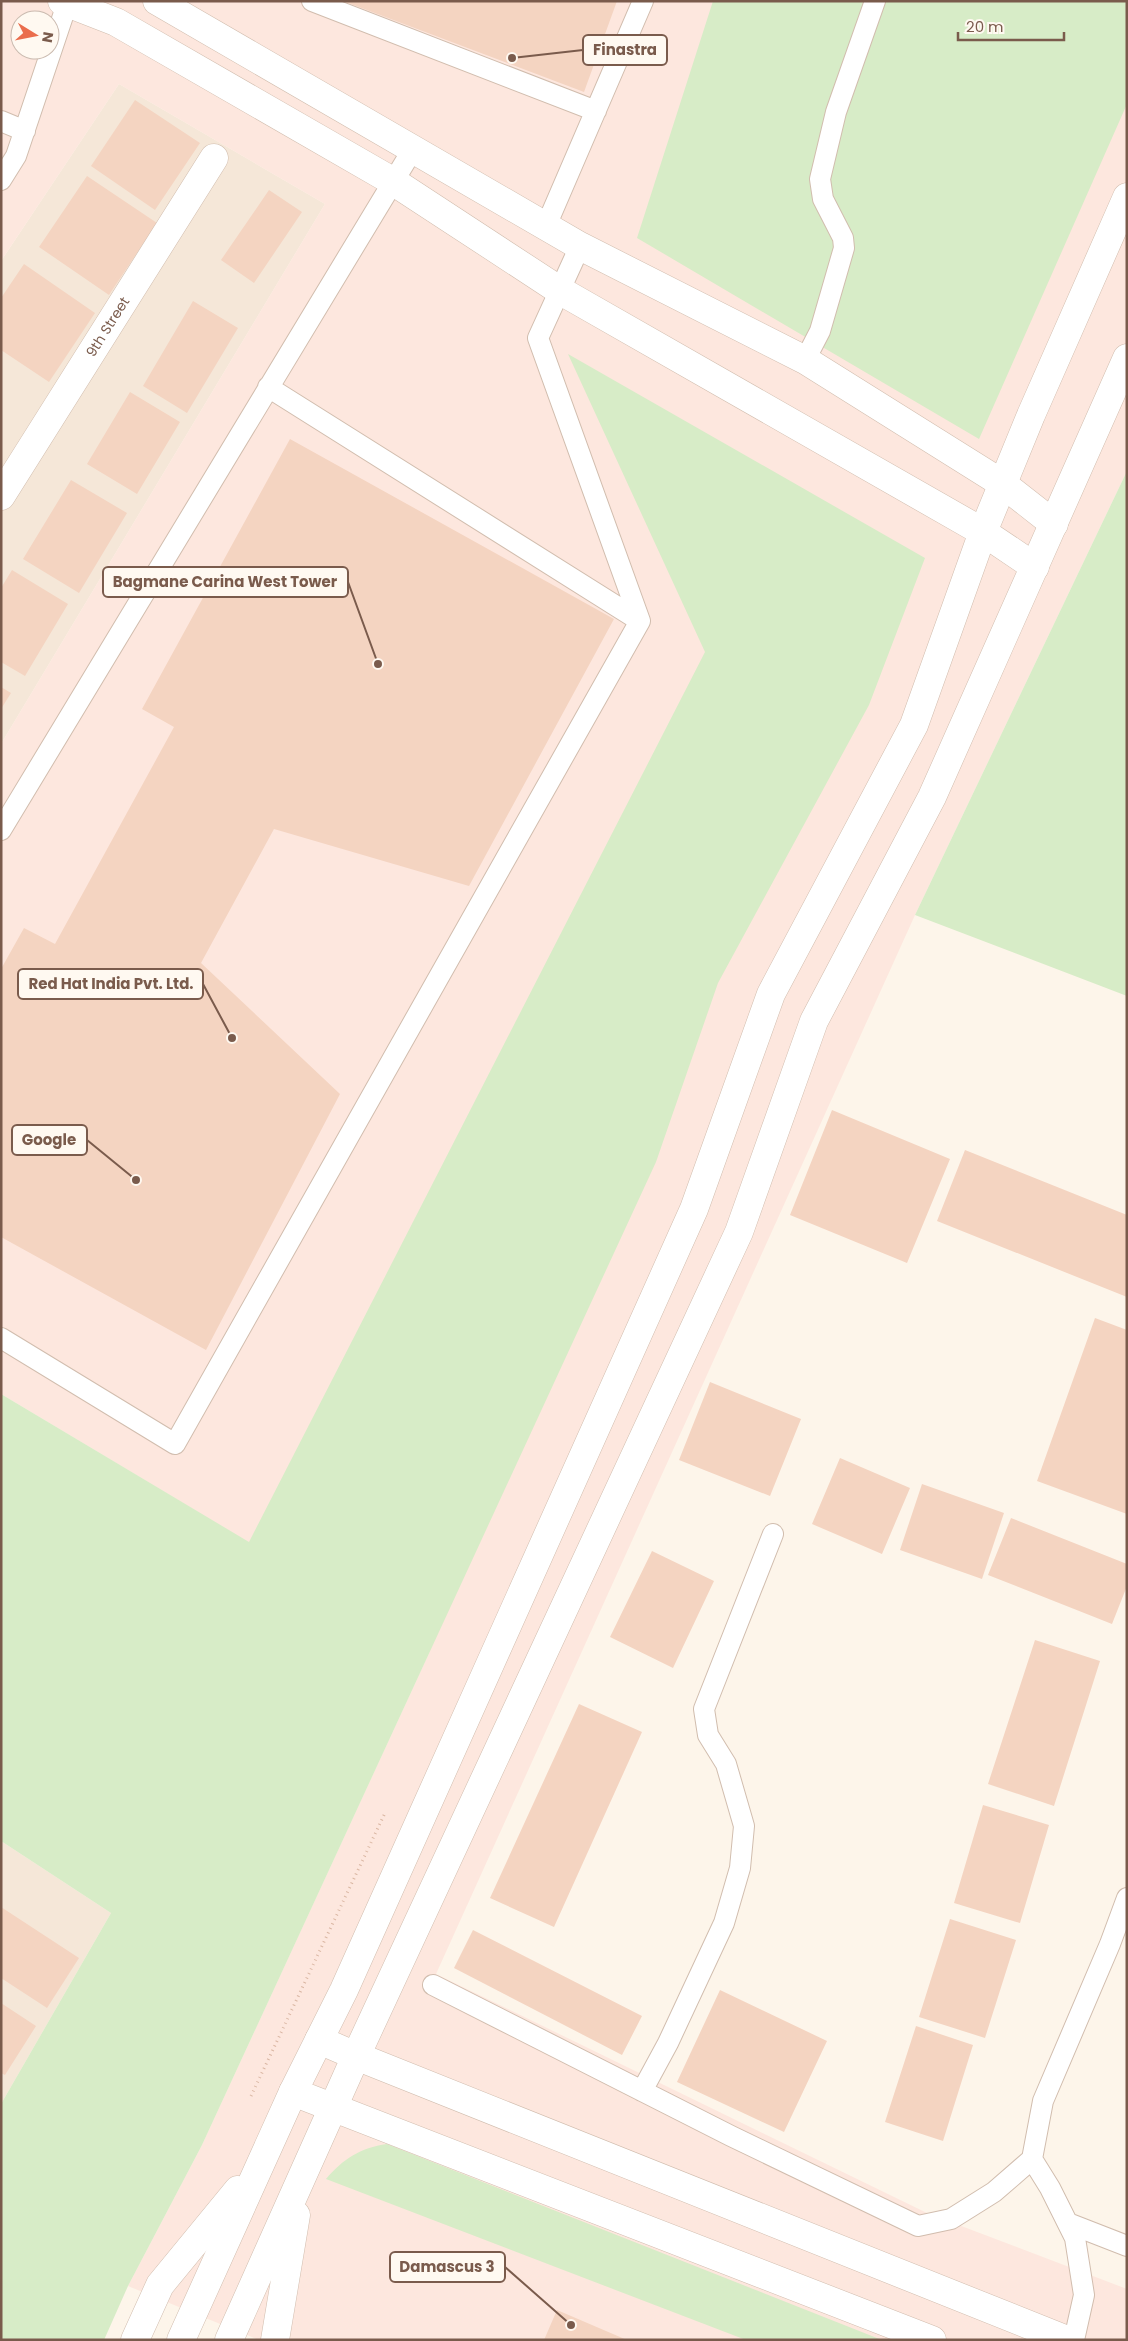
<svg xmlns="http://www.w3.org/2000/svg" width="1128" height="2341" viewBox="0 0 1128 2341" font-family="Poppins,sans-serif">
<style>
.residential{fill:#f5e7d8}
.commercial{fill:#fde7de;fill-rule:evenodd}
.green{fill:#d7ecc7}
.building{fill:#f4d4c1}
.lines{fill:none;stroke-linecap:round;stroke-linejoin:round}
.lane-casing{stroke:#d1bdae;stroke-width:22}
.street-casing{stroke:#d1bdae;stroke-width:29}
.path{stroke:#dab7a3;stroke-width:3;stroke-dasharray:1 4;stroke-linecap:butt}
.lane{stroke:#fff;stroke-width:20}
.street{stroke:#fff;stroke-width:28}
.labels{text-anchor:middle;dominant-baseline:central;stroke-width:5;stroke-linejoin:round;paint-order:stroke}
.street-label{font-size:14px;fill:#7a5b4c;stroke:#fff9f1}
.leader{fill:none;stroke:#7a5b4c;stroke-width:2}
.callout-dot{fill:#7a5b4c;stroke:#fff9f1;stroke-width:2}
.callout{fill:#fff9f1;stroke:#7a5b4c;stroke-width:2}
.callout-label{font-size:15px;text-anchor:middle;font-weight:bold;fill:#7a5b4c}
</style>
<rect width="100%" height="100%" fill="#fdf5ea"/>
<!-- residential -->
<path class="residential" d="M119,84L325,204L1,744V261Z
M1,1841L111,1913L1,2104Z"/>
<!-- commercial -->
<path class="commercial" d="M1,1H1127V471L915,915L436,1974L927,2213L1127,2289V2340H259L128,2286L202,2145L430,1651L1,1394V744L325,204L119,84L1,261ZM20,20H50V50H20Z"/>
<!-- green -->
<path class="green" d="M713,1H1127V104L979,439L637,238Z
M568,354L925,558L869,705L718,983L656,1162L202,2145L128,2286L104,2340H1V2104L111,1913L1,1841V1394L249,1542L705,652Z
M1127,471V996L915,915Z
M387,2144L882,2340H746L326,2179C343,2159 360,2148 387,2144Z"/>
<!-- building -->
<path class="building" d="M343,1H617L584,92Z
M135,100L200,143L155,210L91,166Z
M87,176L157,223L109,295L39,247Z
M269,190L302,212L254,283L221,260Z
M24,264L95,313L49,382L1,350V298Z
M193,301L238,328L187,413L143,386Z
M130,392L180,422L137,494L87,464Z
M290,439L614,619L469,886L274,829L201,963L340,1094L206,1350L1,1237V969L24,928L55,944L174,727L142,709Z
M71,480L127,513L79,593L23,559Z
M12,570L68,604L25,676L1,662V588Z
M1,687L11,693L1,709Z
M832,1110L950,1159L907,1263L790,1215Z
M965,1150L1127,1215V1297L937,1221Z
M1095,1318L1127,1330V1514L1037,1481Z
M710,1382L801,1419L770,1496L679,1460Z
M840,1458L910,1488L882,1554L812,1524Z
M922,1484L1004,1513L982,1579L900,1550Z
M1011,1518L1127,1564V1586L1112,1624L988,1575Z
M652,1551L714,1581L673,1668L610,1637Z
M1035,1640L1100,1661L1054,1806L988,1784Z
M579,1704L642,1732L554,1927L490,1898Z
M983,1805L1049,1825L1020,1923L954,1903Z
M1,1907L79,1958L47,2008L1,1978Z
M950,1919L1016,1940L985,2038L919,2017Z
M473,1930L642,2016L622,2055L454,1968Z
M720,1990L827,2041L784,2132L677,2082Z
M1,2003L36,2026L5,2075L1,2073Z
M916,2026L973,2045L943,2141L885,2122Z
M557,2310L627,2340H544Z"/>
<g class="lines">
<defs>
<path id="lane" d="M312,1L596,111
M1,121L25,131
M1,180L16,156L68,1
M546,226L643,1
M805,360L820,331L844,248L843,238L823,199L820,179L836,112L875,1
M268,387L640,621
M1,830L413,149
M1,1338L175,1444L640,621L538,338L580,246
M433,1985L731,2136L918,2226L951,2219L994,2192L1032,2159
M642,2091L668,2043L724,1923L740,1868L744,1826L726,1764L708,1735L704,1709L773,1534
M1068,2223L1127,2246
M1074,2340L1084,2295L1075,2238L1050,2188L1032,2159L1043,2101L1110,1944L1127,1898"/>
<g id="street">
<path d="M62,1L116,22L394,182L559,290L983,532L914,725L771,994L694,1209L344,1990L293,2092L932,2340"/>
<path d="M157,1L580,246L805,360L1003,484L1054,524"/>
<path id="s1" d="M1,496L214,158"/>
<path d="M1035,567L983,532L1031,415L1127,197"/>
<path d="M135,2340L160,2285L238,2190"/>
<path d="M181,2340L293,2092"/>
<path d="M229,2340L356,2056L319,2040"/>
<path d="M275,2340L296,2215"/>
<path d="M1067,2340L356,2056L739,1232L814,1021L932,797L1127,358"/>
</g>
</defs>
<!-- lane casing -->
<use href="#lane" class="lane-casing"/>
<!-- street casing -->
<use href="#street" class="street-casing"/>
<!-- path -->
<path class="path" d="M251,2096L385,1813"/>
<!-- lane -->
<use href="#lane" class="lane"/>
<!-- street -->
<use href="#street" class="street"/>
</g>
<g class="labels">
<!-- street labels -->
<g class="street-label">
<text stroke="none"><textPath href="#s1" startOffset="200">9th Street</textPath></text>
</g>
</g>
<!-- callouts -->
<path class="leader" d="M512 58L583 50M378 664L348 582M232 1038L203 984M136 1180L87 1140M571 2325L505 2267"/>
<g class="callout-dot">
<circle cx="512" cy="58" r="5"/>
<circle cx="378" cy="664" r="5"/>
<circle cx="232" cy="1038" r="5"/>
<circle cx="136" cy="1180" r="5"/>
<circle cx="571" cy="2325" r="5"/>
</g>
<g class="callout">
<rect x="583" y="35" width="84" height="30" rx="5"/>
<rect x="103" y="567" width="245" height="30" rx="5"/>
<rect x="18" y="969" width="185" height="30" rx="5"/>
<rect x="12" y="1125" width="75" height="30" rx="5"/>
<rect x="390" y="2252" width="115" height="30" rx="5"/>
</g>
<g class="callout-label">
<text x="625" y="55">Finastra</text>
<text x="225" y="587">Bagmane Carina West Tower</text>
<text x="111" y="989">Red Hat India Pvt. Ltd.</text>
<text x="49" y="1145">Google</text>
<text x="447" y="2272">Damascus 3</text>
</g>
<!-- border -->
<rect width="1128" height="2341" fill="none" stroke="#7a5b4c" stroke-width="5"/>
<!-- north arrow -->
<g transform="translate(35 35) rotate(100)"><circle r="24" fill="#fff9f1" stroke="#cabaaf"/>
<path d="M0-4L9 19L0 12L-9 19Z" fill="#ea6d4d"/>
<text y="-8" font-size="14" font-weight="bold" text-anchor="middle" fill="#7a5b4c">N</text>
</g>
<!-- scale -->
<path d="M958 32v8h106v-8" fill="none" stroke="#7a5b4c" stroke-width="2.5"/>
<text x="966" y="32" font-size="15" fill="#7a5b4c" stroke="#fff9f1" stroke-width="4" paint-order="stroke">20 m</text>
</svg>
